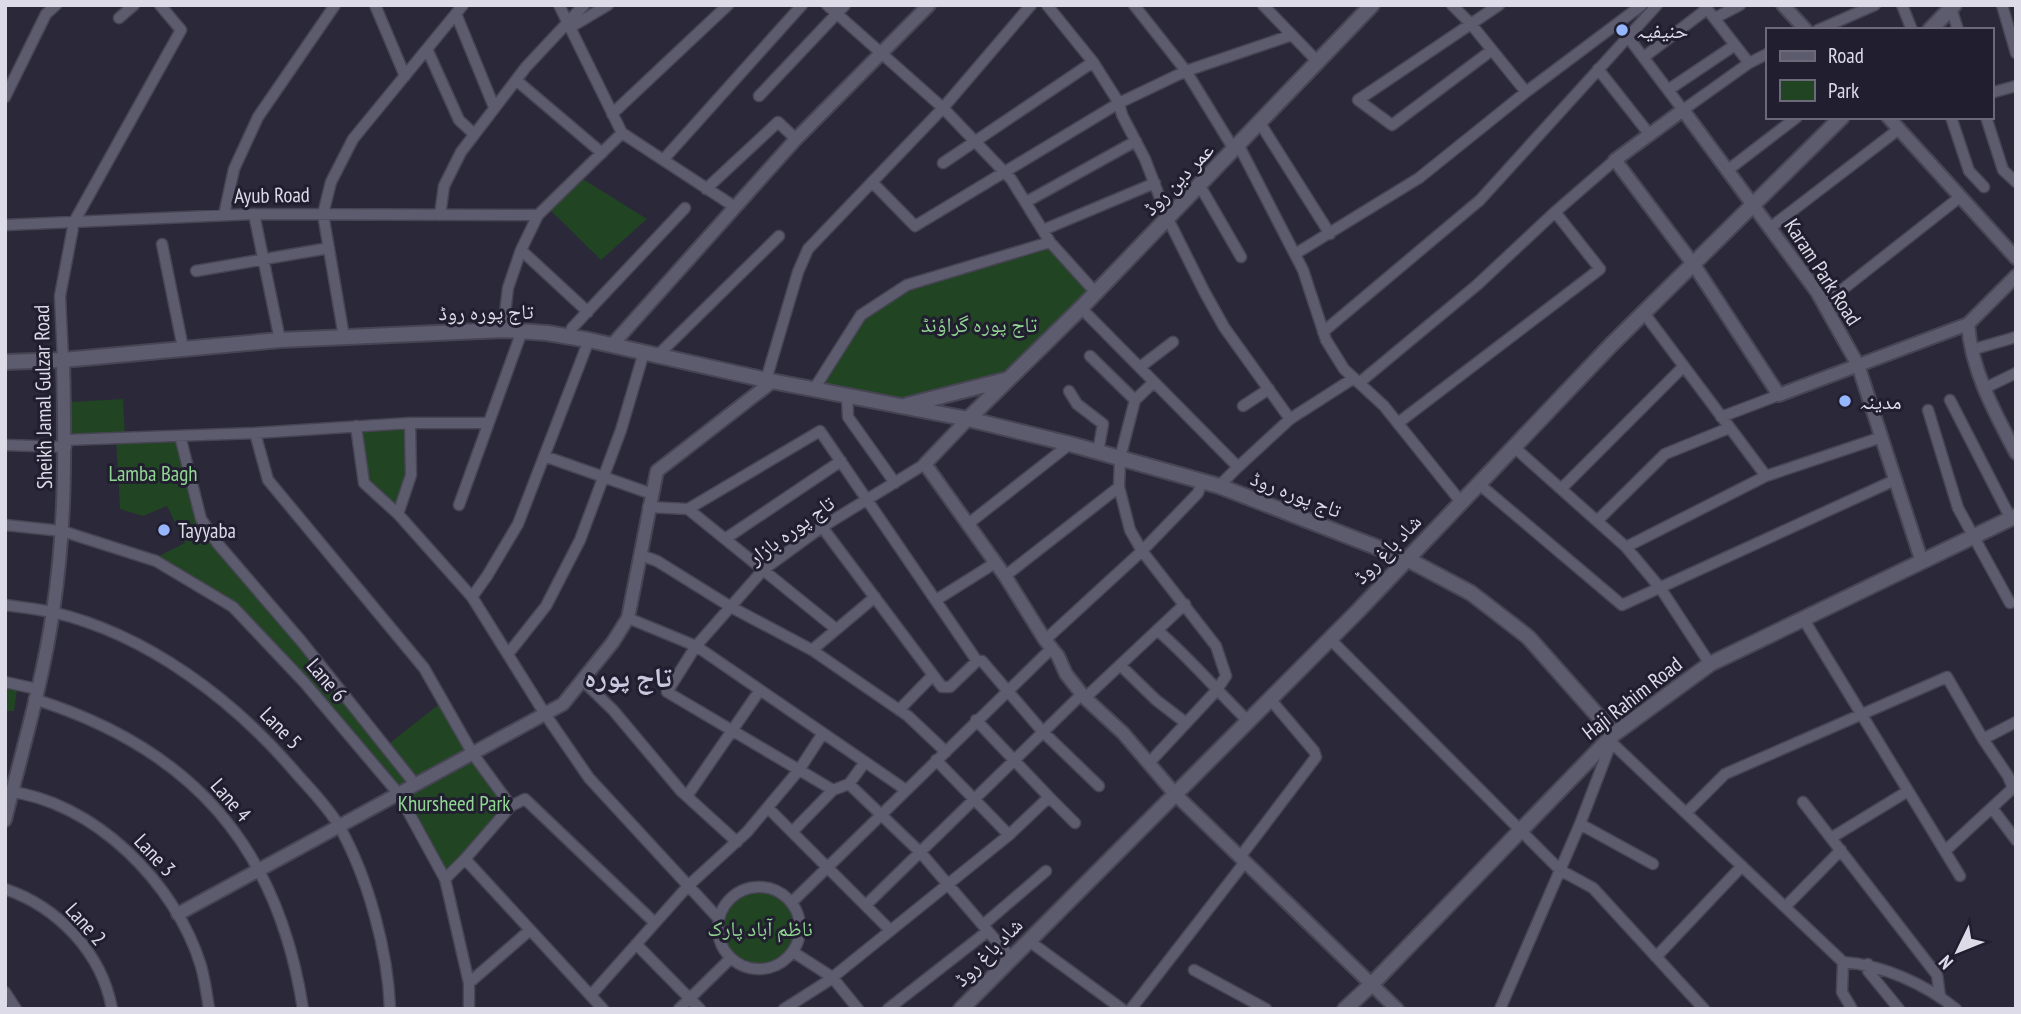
<svg xmlns="http://www.w3.org/2000/svg" width="2021" height="1014" viewBox="0 0 2021 1014" font-family="'PT Sans Narrow','Noto Naskh Arabic',sans-serif">
<style>
.green{fill:#214423}
.lines{fill:none;stroke-linecap:round;stroke-linejoin:round}
.minor-casing{stroke:#474554;stroke-width:13}
.tertiary-casing{stroke:#474554;stroke-width:16}
.secondary-casing{stroke:#474554;stroke-width:18}
.minor{stroke:#5d5b6e;stroke-width:10}
.tertiary{stroke:#5d5b6e;stroke-width:12}
.secondary{stroke:#5d5b6e;stroke-width:14}
.poi-dot{fill:#96b6fd;stroke:#211e2f;stroke-width:2.5}
.labels{text-anchor:middle;dominant-baseline:central;stroke-width:6;stroke-linejoin:round;paint-order:stroke}
.poi-label{font-size:21px;fill:#dcdbe7;stroke:#211e2f;text-anchor:start}
.street-label{font-size:21px;fill:#dcdbe7;stroke:#211e2f}
.park-label{font-size:21px;fill:#91d692;stroke:#211e2f}
.district-label{font-size:28px;font-weight:bold;fill:#cac8df;stroke:#211e2f}
</style>
<rect width="100%" height="100%" fill="#2a2839"/>
<!-- green -->
<path class="green" d="M578,176L647,219L601,260L547,207Z
M1050,242L1096,293L1010,377L884,401L814,389L861,315L907,285Z
M123,399L125,438L180,436L201,519L385,747L443,701L511,806L445,879L398,793L233,607L156,561L161,555L185,543L167,506L143,516L120,509L116,439L72,440L70,402Z
M410,423L411,475L398,514L368,488L356,426Z
M5,688L17,689L14,711H5Z
M718 928a41 41 0 1 1 82 0a41 41 0 1 1-82 0Z"/>
<g class="lines">
<defs>
<path id="minor" d="M375,5L405,76
M559,5L622,133L735,207
M827,5L943,108L1011,179L1050,242L1096,293
M1047,5L1093,62L1119,103L1122,115L1145,159L1168,219L1204,291L1224,327L1290,419
M1134,5L1186,71L1235,151
M1263,5L1317,61
M1452,5L1471,24L1526,92
M1704,5L1749,63
M1902,5L1912,30
M2002,5L2016,53
M1951,8L1958,30
M456,14L494,107
M119,18L134,5
M1715,18L1740,5
M571,27L608,5
M1818,30L1875,5
M1628,37L1683,110L1749,63L1767,54
M427,49L459,120L474,134
M1492,50L1392,125L1358,100L1499,5
M1644,57L1707,9
M1598,69L1650,135
M516,80L602,153
M1668,90L1735,45
M1994,92L2016,86
M759,96L845,5
M5,97L46,14L56,5
M612,114L728,5
M1951,117L1969,171L1984,187
M1986,117L2003,170L2016,182
M1260,123L1330,234
M1239,146L1303,270L1326,340L1344,369L1384,406L1461,502
M663,160L802,5
M943,163L1093,62
M1728,170L1797,117
M872,182L915,226L1119,103L1186,71L1292,35
M1200,186L1241,257
M706,189L778,122L796,139
M1026,202L1136,141
M254,214L280,340
M224,215L234,169L258,117L335,5
M440,215L444,186L461,152L526,67L584,5
M5,225L254,214L538,215
M1771,227L1899,129
M1043,230L1155,183
M162,244L183,348
M521,250L588,312
M1295,254L1419,178L1526,92L1642,5
M196,271L329,248
M1824,304L1960,197
M1081,308L1238,467L1290,419L1354,378
M1644,313L1766,476
M503,330L508,288L521,250L538,215L622,133
M1323,332L1480,200L1657,5
M569,336L572,328L685,208
M344,337L323,214L331,182L353,139L463,5
M1971,350L2016,337
M658,355L779,236
M1090,356L1135,400
M63,360L60,296L74,222L181,30L160,5
M1140,367L1173,342
M766,380L798,272L808,249L943,108L1031,5
M1359,383L1477,285L1555,212L1615,160
M1985,388L2016,373
M814,389L861,315L907,285L1050,242
M1069,391L1077,404L1103,424L1098,452
M847,395L848,417L895,483
M1950,400L2011,519
M1243,406L1269,389
M1928,410L1958,508L2010,603
M1721,417L1779,395
M1398,423L1600,269L1555,212
M356,426L364,483L398,514L472,597L545,714L589,778L719,919
M255,433L268,480L424,668L473,754L511,806L525,799L655,923L591,995
M180,436L201,519L218,544L302,642L415,784
M65,440L255,433L410,423H488
M5,445L66,447
M1514,447L1626,547L1661,589L1710,664
M544,456L652,494
M1479,484L1622,605L1895,480
M1219,486L1238,467
M1561,489L1683,367
M459,505L522,331
M648,507L688,509L820,431L977,661
M688,509L836,629
M398,514L411,475L410,423
M1598,520L1665,454L1729,428
M968,524L1070,444
M5,525L62,531L156,561L233,607L304,682L398,793L445,879L469,983V1009
M822,527L942,687H950L977,661H982L1043,732L1099,786
M725,539L841,461
M1626,547L1766,476L1882,437
M640,555L657,561L731,607L812,650L908,716L946,752
M1005,576L1119,487
M472,597L487,576L518,524L589,340
M936,600L995,563
M5,605C21,607 37,609 52,612C147,634 234,700 296,773C310,789 328,807 339,826C368,877 388,951 390,1009
M628,618L696,646L906,790
M1804,620L1960,876
M1157,630C1190,658 1217,691 1248,721
M1330,639L1560,870L1593,888L1704,1009
M1045,640L1142,551L1198,493L1202,481
M812,650L875,597
M508,654L546,606L580,540L621,430L644,352
M1120,665L1156,700L1186,723
M582,680L613,710L681,791L737,842
M5,682L37,689
M1085,698L1185,604
M34,699C191,748 278,846 303,1009
M899,710L933,675
M1983,739L2016,722
M1613,744L1843,962C1883,965 1925,984 1956,1009
M936,760L1009,835
M1149,763L1216,691L1226,676L1216,646L1142,551L1130,530L1119,487L1120,458L1135,400L1154,382
M849,784L921,853L1011,958
M833,790L667,692L696,646L763,570L822,527L925,464
M5,791C94,800 176,884 201,966C205,980 207,995 209,1009
M687,796L760,690
M1049,797L1075,823
M1803,802L1937,975L1940,996
M768,808L890,930
M1992,808L2016,840
M1686,813L1725,774L1947,677L1983,739L2008,776L2013,788L1945,851
M1580,824L1653,864
M792,832L833,790L849,784L865,762
M1831,838L1908,791
M1240,857L1316,757L1314,751L1270,699
M465,859L511,806
M445,879L465,859L603,1009
M718 928a41 41 0 1 1 82 0a41 41 0 1 1-82 0Z
M5,889C58,907 102,953 112,1009
M792,902L1052,648
M866,905L1082,694
M1785,907L1841,850
M655,923L688,886L747,832L799,770L823,733
M983,925L1046,871
M1029,941L1122,1009
M636,944L700,1009
M793,952L832,977L858,1009
M1656,957L1742,866
M1843,962L1842,992L1852,1009
M1868,964V971L1899,1009
M1194,970L1266,1009
M469,983L530,930
M5,992L16,1009
M679,1009L731,958
M784,1009L828,981L1009,835L1049,797L976,720
M888,1009L988,931
M1131,1009L1245,862
M1500,1009L1580,824L1613,738"/>
<path id="tertiary" d="M1783,5L1806,30
M1888,117L2016,258
M1968,324C1971,370 1995,413 2016,453
M612,345L796,139L929,5
M968,419L925,464L1005,576L1045,640L1058,656L1066,674L1085,698L1123,733L1175,794L1397,1009
M1922,562L1858,365L1817,292L1683,110L1615,160L1694,265L1779,395L1968,324L2016,276
M5,820C22,751 43,681 53,611C66,528 65,444 63,360
M178,914L563,704L613,642L628,618L657,471L773,381"/>
<path id="secondary" d="M1930,30L1954,5
M5,362L63,360L280,340L503,330L547,333L589,340L766,380L968,419L1070,444L1219,486L1407,559L1471,593L1528,637L1614,734
M907,405L1009,379
M968,419L1081,308L1372,5
M961,1009L1358,611L1611,345L1842,117
M1345,1009L1372,984L1614,734L1710,664L2016,516"/>
</defs>
<!-- minor casing -->
<use href="#minor" class="minor-casing"/>
<!-- tertiary casing -->
<use href="#tertiary" class="tertiary-casing"/>
<!-- secondary casing -->
<use href="#secondary" class="secondary-casing"/>
<!-- minor -->
<use href="#minor" class="minor"/>
<!-- tertiary -->
<use href="#tertiary" class="tertiary"/>
<!-- secondary -->
<use href="#secondary" class="secondary"/>
</g>
<!-- markers -->
<g class="poi-dot">
<circle cx="1622" cy="30" r="7"/>
<circle cx="1845" cy="401" r="7"/>
<circle cx="164" cy="530" r="7"/>
</g>
<g class="labels">
<!-- poi labels -->
<g class="poi-label">
<text x="1636" y="30">حنیفیہ</text>
<text x="1859" y="401">مدینہ</text>
<text x="178" y="530">Tayyaba</text>
</g>
<!-- street labels -->
<g class="street-label">
<text transform="translate(1178 179) rotate(-46)">عمر دین روڈ</text>
<text transform="translate(272 195) rotate(-1)">Ayub Road</text>
<text transform="translate(1823 272) rotate(57)">Karam Park Road</text>
<text transform="translate(486 312) rotate(-1)">تاج پورہ روڈ</text>
<text transform="translate(43 397) rotate(-91)">Sheikh Jamal Gulzar Road</text>
<text transform="translate(1296 494) rotate(21)">تاج پورہ روڈ</text>
<text transform="translate(791 530) rotate(-36)">تاج پورہ بازار</text>
<text transform="translate(1387 549) rotate(-46)">شاد باغ روڈ</text>
<text transform="translate(327 680) rotate(49)">Lane 6</text>
<text transform="translate(1632 698) rotate(-38)">Haji Rahim Road</text>
<text transform="translate(281 728) rotate(46)">Lane 5</text>
<text transform="translate(231 800) rotate(49)">Lane 4</text>
<text transform="translate(155 855) rotate(47)">Lane 3</text>
<text transform="translate(86 924) rotate(48)">Lane 2</text>
<text transform="translate(988 952) rotate(-45)">شاد باغ روڈ</text>
</g>
<!-- park labels -->
<g class="park-label">
<text x="979" y="324">تاج پورہ گراؤنڈ</text>
<text x="153" y="473">Lamba Bagh</text>
<text x="454" y="803">Khursheed Park</text>
<text x="760" y="928">ناظم آباد پارک</text>
</g>
<!-- district labels -->
<g class="district-label">
<text x="628" y="676">تاج پورہ</text>
</g>
</g>
<!-- border -->
<rect width="2021" height="1014" fill="none" stroke="#dcdbe7" stroke-width="14"/>
<!-- legend -->
<rect x="1766" y="28" width="228" height="91" fill="#211e2f" stroke="#6c6a79" stroke-width="2"/>
<rect x="1780" y="51" width="35" height="10" fill="#5d5b6e" stroke="#6c6a79" stroke-width="2"/>
<text x="1828" y="63" font-size="21" fill="#dcdbe7">Road</text>
<rect x="1780" y="80" width="35" height="21" fill="#214423" stroke="#6c6a79" stroke-width="2"/>
<text x="1828" y="98" font-size="21" fill="#dcdbe7">Park</text>
<!-- north arrow -->
<g transform="translate(1958 951) rotate(227)" stroke="#211e2f" stroke-width="5" paint-order="stroke">
<path d="M0-5L12 26L0 18L-12 26Z" fill="#dcdbe7"/>
<text y="-10" font-size="19" font-weight="bold" text-anchor="middle" fill="#dcdbe7">N</text>
</g>
</svg>
